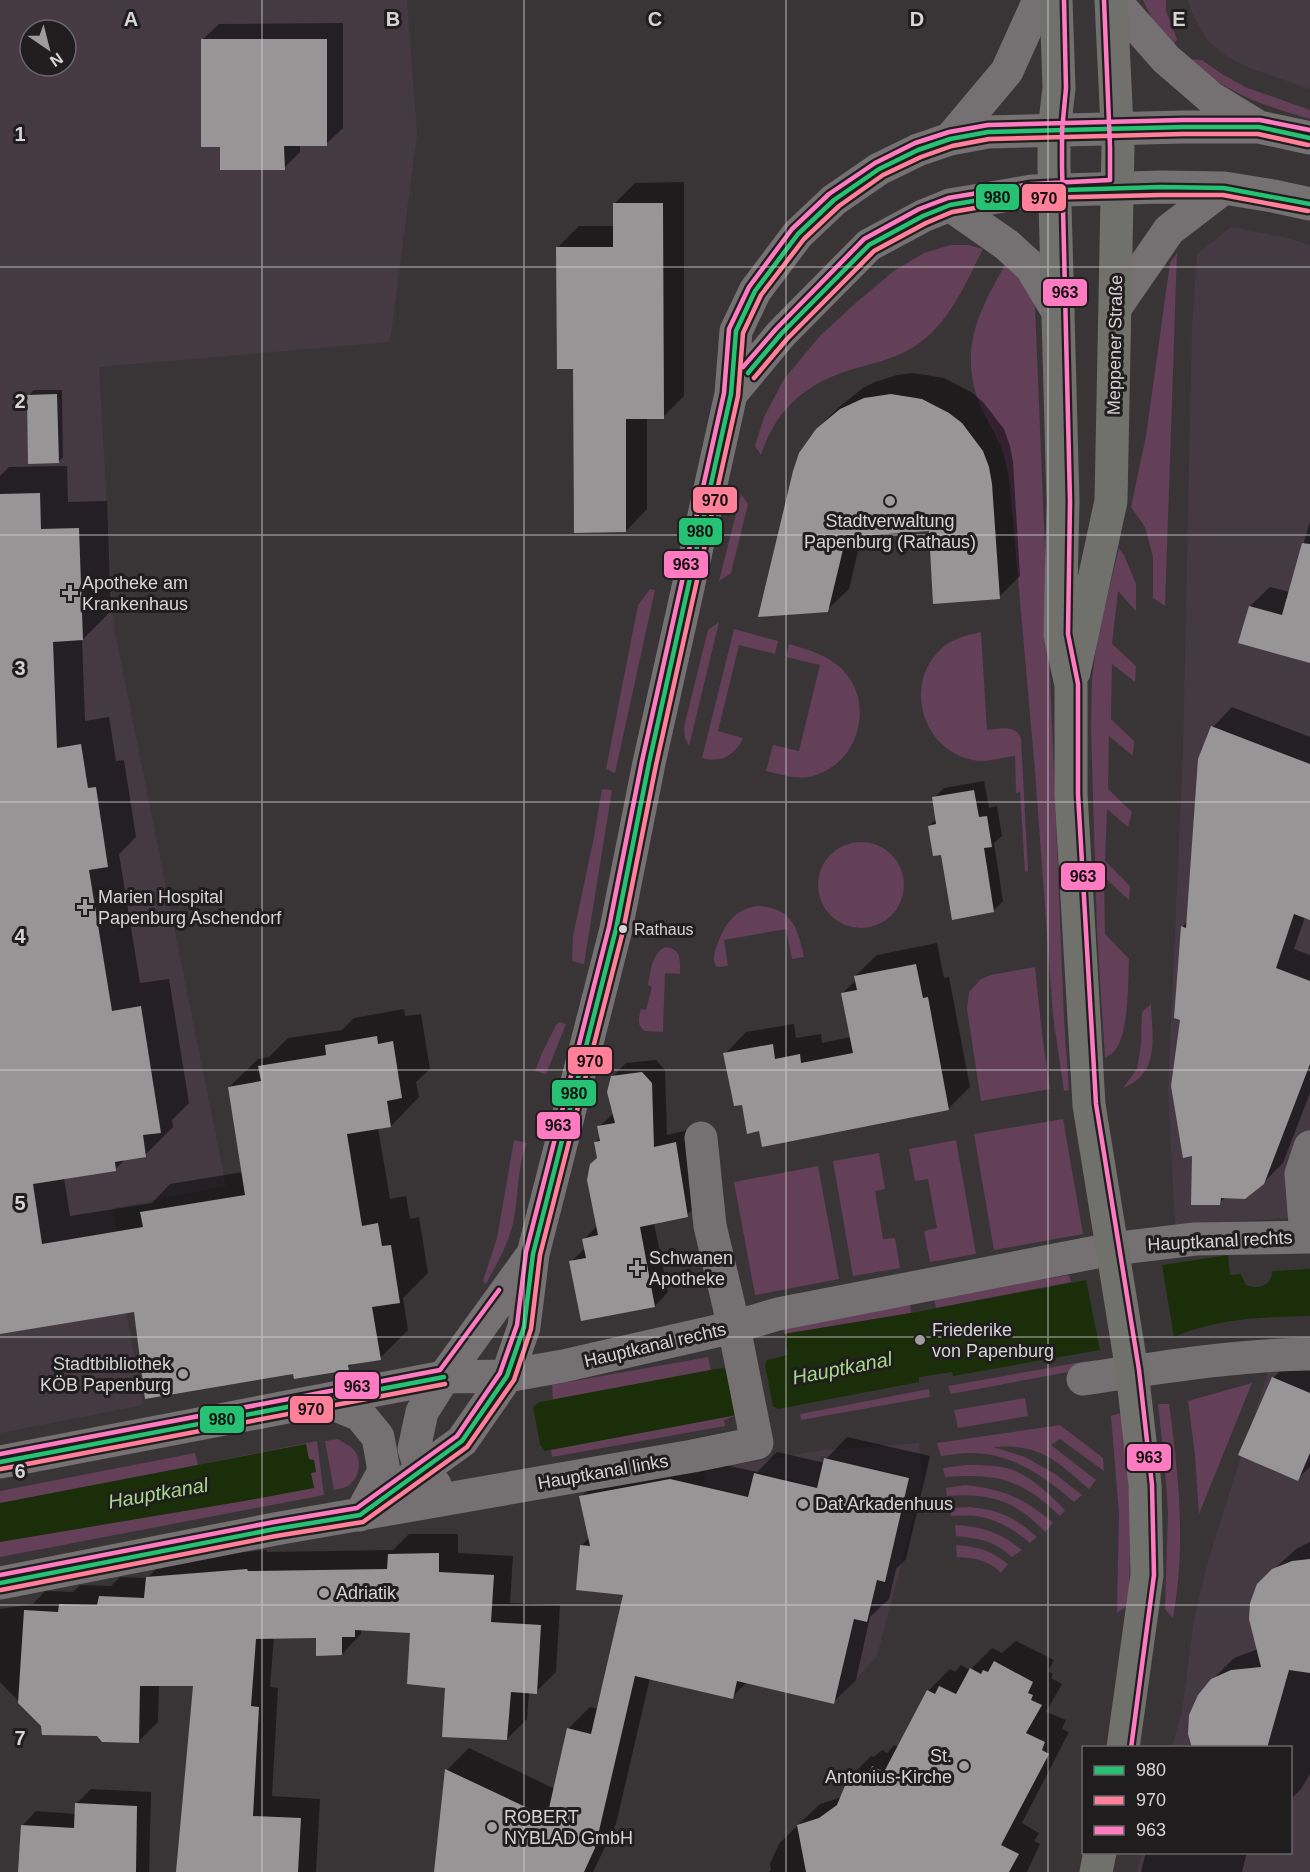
<svg xmlns="http://www.w3.org/2000/svg" width="1310" height="1872" viewBox="0 0 1310 1872" font-family="Helvetica,sans-serif">
<style>
.built{fill:#453a41;fill-rule:evenodd}
.green{fill:#633f58}
.water{fill:#1a2e09}
.shadow{fill:#0007}
.building{fill:#989597}
.lines{fill:none;stroke-linecap:round;stroke-linejoin:round}
.minor{stroke:#757173;stroke-width:33}
.major{stroke:#70706d;stroke-width:33}
.bus-1-casing{stroke:#201d1f;stroke-width:9}
.bus-2-casing{stroke:#201d1f;stroke-width:9}
.bus-3-casing{stroke:#201d1f;stroke-width:9}
.bus-1{stroke:#26c172;stroke-width:4.5}
.bus-2{stroke:#ff8098;stroke-width:4.5}
.bus-3{stroke:#fe7ac1;stroke-width:4.5}
.grid{fill:none;stroke:#d7d4d6;stroke-width:1.5;stroke-opacity:0.55}
.poi-dot{fill:#a09c9e;stroke:#201d1f;stroke-width:2}
.bus-dot{fill:#d7d4d6;stroke:#201d1f;stroke-width:2}
.labels{text-anchor:middle;dominant-baseline:central;stroke-width:6;stroke-linejoin:round;paint-order:stroke}
.bus-label{font-size:16px;fill:#d7d4d6;stroke:#201d1f;text-anchor:start}
.street-label{font-size:18px;fill:#d7d4d6;stroke:#201d1f}
.poi-label{font-size:18px;fill:#d7d4d6;stroke:#201d1f;text-anchor:start}
.water-label{font-size:20px;font-style:italic;fill:#a8d989;stroke:#201d1f}
.grid-label{font-size:20px;text-anchor:middle;font-weight:bold;fill:#d7d4d6;stroke:#201d1f;stroke-width:6;stroke-linejoin:round;paint-order:stroke}
.line-badge{stroke:#201d1f;stroke-width:2}
.pale-badge-label{font-size:16px;text-anchor:middle;font-weight:bold;fill:#111}
</style>
<rect width="100%" height="100%" fill="#393537"/>
<!-- built -->
<path class="built" d="M0,0H407L417,134L390,342L99,367L114,628L226,1186L114,1208L119,1272L143,1405L0,1433ZM30,30H66V66H30Z
M1188,0H1310V89L1250,68L1226,56L1207,40L1192,13Z
M1231,227L1287,238L1310,245V1217L1175,1225L1168,1092L1183,752L1192,327L1197,254Z
M1310,1370V1872H1137L1142,1853L1290,1852V1748L1172,1747L1182,1711L1194,1620L1208,1561L1268,1372Z
M919,1443L923,1482L877,1656L834,1704L855,1620L868,1623L877,1580L885,1582L910,1477L821,1456L817,1486L754,1471L747,1496L703,1485L705,1470L823,1450Z"/>
<!-- green -->
<path class="green" d="M1143,0H1166V11L1177,39L1173,45L1153,21Z
M1187,59L1202,60L1222,74L1245,87L1310,110V119C1284,111 1258,104 1234,91C1217,82 1202,71 1187,59Z
M951,245H968L983,249C967,280 954,313 927,337C904,357 881,361 853,369C806,383 776,409 761,455L755,446L764,417L784,379L820,336L858,301L894,271L924,253Z
M1177,253L1165,606L1153,598V557L1145,527L1131,507L1146,436L1170,263Z
M1006,263L1024,283L1035,306L1064,1019L1069,1090L1064,1091L1053,1016L1035,771L1010,487C1008,477 1007,466 1004,456C998,435 984,418 977,397C960,344 981,308 1006,263Z
M741,494L748,504L731,573L719,581Z
M1119,548L1124,555L1136,584V611L1118,591L1112,644L1136,666L1135,682L1112,664L1111,719L1134,741L1133,756L1109,736L1108,789L1132,812L1128,827L1107,809L1105,861L1130,886L1129,900L1104,877L1105,934L1129,959C1128,982 1129,1030 1116,1049C1114,1053 1109,1055 1105,1058L1097,931L1091,727L1092,680L1097,639Z
M650,589L655,590L615,773L606,769L638,605Z
M719,622L689,746L685,738L684,727L708,630Z
M734,629L778,641L775,654L739,645L718,731L743,738C735,756 721,763 702,758Z
M981,632L987,730C999,729 1015,724 1021,738L1028,871L1025,872L1020,792L1016,793L1015,756C1002,757 987,763 973,760C924,751 903,687 939,651C950,639 966,635 981,632Z
M789,644C805,649 822,653 836,664C876,694 863,760 816,775C800,781 783,775 766,771L773,745L799,751L820,665L786,657Z
M602,789L612,790L584,964L572,961L573,936L594,837Z
M818 885a43 43 0 1 1 86 0a43 43 0 1 1-86 0Z
M758,906C792,908 798,928 804,957L792,959L786,929L724,940L728,966L720,967L716,966C712,959 714,955 716,948C724,926 733,909 758,906Z
M666,947C682,949 680,961 680,974L665,973L663,1032L645,1031C636,1025 639,1018 641,1009L646,1010L652,987L648,985C651,972 651,953 666,947Z
M1035,967L1042,1034L1050,1089L981,1101L967,1009L969,992L981,979L991,975Z
M1151,1004C1152,1037 1161,1073 1123,1088L1137,1069L1141,1045L1142,1012Z
M560,1022L566,1024L546,1074L535,1071L542,1053L556,1025Z
M1063,1119L1083,1234L994,1250L974,1134Z
M514,1140L527,1143C517,1167 519,1193 514,1218C510,1242 497,1263 486,1284L483,1281L497,1238Z
M956,1140L976,1254L930,1262L924,1231L937,1228L928,1179L915,1181L909,1149Z
M879,1153L885,1189L875,1191L883,1239L895,1238L900,1268L853,1276L833,1161Z
M818,1166L839,1279L755,1295L734,1182Z
M1069,1275L1071,1282L936,1308L934,1298Z
M910,1303L911,1313L784,1334L783,1327Z
M708,1357L711,1370L721,1368L737,1415L724,1420L725,1426L552,1457L551,1450L545,1451L540,1445L533,1407L539,1402L553,1399L552,1385Z
M1087,1361L1089,1368L951,1394L948,1386Z
M1252,1383L1199,1514L1195,1455L1188,1401Z
M929,1389L930,1397L801,1420L800,1414Z
M1025,1398L1028,1416L958,1428L954,1410Z
M1158,1404H1169C1179,1476 1186,1546 1173,1618L1165,1609L1168,1513L1165,1467Z
M1121,1413C1131,1477 1132,1540 1128,1605L1117,1613L1119,1514L1111,1416Z
M1060,1425L1103,1458L1104,1471L1060,1439L1051,1445L1096,1480L1089,1489C1056,1460 1039,1443 993,1447L1025,1457L1055,1474L1082,1495L1074,1502C1044,1476 1012,1453 970,1453C960,1453 951,1455 941,1456L937,1443Z
M338,1439C342,1442 347,1444 351,1447C363,1457 361,1477 348,1486C345,1488 338,1489 334,1490L325,1441Z
M317,1441L324,1495L0,1557V1491L195,1453L198,1465Z
M966,1465C981,1465 998,1465 1013,1470C1033,1478 1050,1495 1065,1510L1060,1516C1021,1479 998,1473 945,1477L943,1468Z
M965,1485C1003,1489 1024,1498 1053,1523L1045,1532C1015,1500 989,1493 947,1496L946,1488Z
M969,1507C1000,1510 1014,1517 1037,1537L1030,1543C1015,1530 995,1518 975,1516C968,1515 959,1516 951,1516L950,1508Z
M955,1525C984,1527 999,1532 1022,1550L1012,1557C993,1540 980,1539 956,1536Z
M956,1545C979,1547 990,1550 1008,1564L1001,1573C989,1560 974,1558 957,1557Z"/>
<!-- water -->
<path class="water" d="M1228,1255L1230,1275L1241,1274L1246,1285C1258,1290 1272,1286 1272,1271L1310,1269V1316C1264,1317 1216,1318 1174,1337L1162,1265Z
M1086,1280L1100,1350L953,1376L952,1372L919,1377V1382L778,1409L773,1406L765,1365L767,1360L788,1355L784,1334L911,1313Z
M721,1368L728,1369L737,1415L545,1451L540,1445L533,1407L539,1402Z
M306,1444L309,1459L314,1460L316,1472L311,1473L314,1488L244,1501L0,1542V1503Z"/>
<!-- shadow -->
<path class="shadow" d="M343,23V128L326,144H300V152L284,168L221,146L202,40L219,24Z
M684,182V396L663,417L647,418V509L626,531L574,367L557,248L579,226H614V204L635,183Z
M913,373L944,378L971,392L983,402L1004,429L1010,446L1013,462L1020,576L999,597L930,529L862,534L849,589L827,610L817,429L839,407L863,388L875,382L897,375Z
M34,390H62L63,457L58,462L29,395Z
M67,466L68,502L107,501L111,611L82,640L85,721L109,717L116,761L124,760L136,837L119,854L140,983L169,979L189,1103L172,1120L173,1127L145,1155L126,1159L115,1169L64,1178L70,1216L152,1203L170,1184L243,1172L229,1087L258,1059L269,1057L288,1038L342,1030L354,1018L404,1009L405,1016L421,1014L430,1069L416,1082L419,1097L391,1126L378,1128L390,1199L406,1196L410,1219L419,1217L428,1273L403,1298L408,1330L380,1358L354,1362L348,1368L295,1372L135,1311L0,1332V476L9,467Z
M1310,521V662L1250,606L1270,587L1290,592Z
M1232,707L1310,737V919L1305,917L1294,949L1310,955V1093L1283,1163L1263,1183L1226,1197L1219,1203L1193,1154L1182,1019L1175,1017L1183,926L1188,921L1213,727Z
M984,781L989,808L997,806L1002,836L994,843L1003,901L993,911L943,853L929,826L937,818L934,798L944,788Z
M937,943L944,978L949,977L970,1087L948,1109L760,1129L743,1103L725,1054L746,1032L794,1024L796,1038L821,1034L822,1043L851,1037L843,993L856,980L855,976L877,955Z
M656,1060L665,1070L667,1135L688,1130L700,1202L687,1215L654,1223L668,1292L655,1306L571,1262L584,1249V1239L597,1226L598,1158L595,1142L601,1137L599,1127L614,1113L612,1077L626,1063Z
M1290,1361L1310,1370V1467L1297,1479L1239,1454L1274,1377Z
M847,1437L930,1456L906,1559L896,1569L889,1599L870,1617L856,1680L834,1702L747,1682L732,1697L650,1678L616,1824L593,1872H436L447,1770L469,1748L555,1789L568,1729L590,1707L598,1709L625,1594L581,1546L590,1537L581,1497L603,1475L693,1458L757,1472L777,1452L825,1463L826,1459Z
M409,1534H458V1553L513,1556L510,1603L560,1605L556,1672L536,1692H529L527,1719L507,1739L447,1687L412,1632L361,1629V1634L342,1654L317,1637H274L270,1687L278,1688L272,1796L320,1799L316,1872H178L194,1684L159,1685L158,1722L138,1742L43,1726L0,1682V1609L33,1604L45,1591L73,1592L80,1585L111,1586L120,1577L147,1578L168,1558L267,1550V1552L393,1550Z
M1310,1542V1774L1301,1789L1290,1800V1748H1194L1212,1680L1234,1658L1258,1649V1584L1296,1549Z
M1016,1641L1054,1660L1048,1671L1053,1674L1051,1678L1062,1684L1046,1712L1066,1720L1062,1729L1069,1732L1022,1823L1039,1833L1034,1841L1040,1844L1027,1872H769L771,1870L770,1864L779,1844L801,1822L820,1804L842,1797L850,1777L871,1756L874,1757L882,1750L887,1753L894,1745L899,1747L928,1691L950,1669L955,1672L961,1665L970,1670L992,1648L1002,1653Z
M91,1789L151,1792L149,1872H19L22,1826L36,1811L76,1814L77,1803Z
M1146,1852H1247L1242,1872H1141Z"/>
<!-- building -->
<path class="building" d="M201,39H327V146H284L285,170H220V147H201Z
M613,203H663L664,419H626V532L574,533L573,369H557L556,247H613Z
M57,394L59,463L28,464L27,395Z
M891,394L922,399L949,413L962,423L983,451L989,467L992,484L1000,599L933,604L929,531L846,537L828,612L758,617L793,471L799,453L816,429L840,409L864,398Z
M40,493L41,529L79,528L83,640L53,642L57,748L81,744L88,788L96,787L108,867L89,870L112,1011L141,1006L161,1133L143,1135L146,1157L115,1162L116,1171L33,1184L42,1244L143,1227L140,1212L245,1195L228,1087L261,1081L258,1066L326,1055L325,1045L377,1036L378,1044L393,1041L402,1098L387,1101L391,1127L347,1134L362,1226L378,1223L382,1246L391,1245L400,1303L372,1307L381,1360L348,1365L349,1370L294,1379L293,1374L145,1399L134,1312L0,1334V494Z
M1302,543L1310,544V663L1238,643L1249,606L1282,615Z
M1211,726L1310,764V920L1294,914L1276,968L1310,981V1064L1264,1184L1245,1199L1221,1198L1220,1205H1191L1192,1156L1183,1158L1171,1086L1180,1020L1174,1018L1181,926L1186,928L1198,759Z
M974,790L979,817L987,816L992,847L984,848L994,912L952,920L941,855L933,856L928,826L936,824L932,797Z
M916,964L923,998L928,997L949,1110L762,1147L759,1131L747,1134L742,1105L734,1106L723,1053L773,1044L775,1059L800,1054L801,1063L853,1053L841,993L857,990L854,976Z
M642,1072L652,1083L654,1147L676,1142L688,1217L640,1227L655,1307L581,1321L569,1261L586,1258L582,1239L598,1235L587,1180L590,1164L597,1158L594,1142L600,1141L597,1126L615,1123L607,1092L611,1076Z
M1272,1377L1310,1393V1453L1298,1481L1238,1455Z
M824,1458L909,1478L885,1582L877,1580L867,1622L854,1619L834,1704L737,1681L733,1699L635,1676L595,1848L584,1872H434L445,1769L547,1817L567,1728L591,1734L623,1595L576,1590L580,1545L590,1546L579,1496L670,1479L748,1497L754,1473L817,1488Z
M439,1553V1572L494,1575L491,1622L541,1625L537,1694L511,1692L507,1740L442,1737L445,1688L407,1684L410,1633L355,1630V1637H342V1655L316,1656V1638L256,1639L251,1706L259,1707L253,1816L301,1818L298,1872H176L193,1686H140L139,1743L102,1742L97,1736L42,1735L41,1726L18,1703L24,1610L58,1612L59,1604L97,1605L99,1596L144,1598L146,1577L247,1569L248,1571L387,1569L388,1554Z
M1310,1559V1673L1289,1670L1267,1748H1192L1188,1734L1189,1715L1198,1695L1211,1679L1231,1670L1261,1667L1249,1619L1250,1603L1257,1584L1272,1569L1292,1561Z
M994,1661L1033,1682L1028,1693L1033,1695L1031,1700L1042,1705L1026,1733L1045,1742L1042,1750L1049,1754L1001,1845L1019,1854L1009,1872H806L797,1825L819,1818L837,1805L849,1776L857,1780L859,1770L867,1775L872,1766L884,1772L927,1690L935,1694L939,1686L956,1694L970,1668L981,1674L983,1670L988,1672Z
M75,1803L137,1806L136,1872H18L21,1825L74,1828Z"/>
<g class="lines">
<!-- minor -->
<path class="minor" d="M1114,0L1166,59L1210,97L1259,127
M950,139L1007,71L1039,0
M950,205L1007,245L1031,267L1058,312
M1116,307L1169,230L1224,188
M731,394L781,334L869,245L923,216L950,205L1032,191L1161,187L1224,188L1273,196L1310,204
M1306,1237L1301,1174L1310,1147
M1083,1379C1158,1368 1234,1355 1310,1354
M324,1400L360,1415L378,1437L384,1471L364,1508
M0,1462L444,1377L507,1376L563,1366L734,1327L778,1314L1112,1249L1195,1239L1310,1237
M435,1485L421,1471L414,1449L422,1412L444,1377L530,1258
M360,1515L462,1441L507,1376L524,1327L533,1254L616,929L649,763L731,394L736,331L755,291L798,234L834,200L879,169L918,150L950,139L988,132L1183,127H1259L1310,138
M0,1583L275,1529L693,1456L757,1443L734,1327L710,1226L701,1138"/>
<!-- major -->
<path class="major" d="M1056,0L1059,88L1054,131V166L1063,501L1060,635L1071,685V794L1089,1105L1132,1371L1145,1485L1147,1575L1123,1748
M1074,672L1111,501L1118,147L1111,0
M1096,1872L1100,1852"/>
<defs>
<path id="bus-1" d="M748,373L781,334L869,245L923,216L950,205L1032,191L1161,187L1224,188L1310,204
M0,1462L444,1377
M0,1583L275,1529L360,1515L462,1441L507,1376L524,1327L533,1254L616,929L649,763L731,394L736,331L755,291L798,234L834,200L879,169L918,150L950,139L988,132L1183,127H1259L1310,138"/>
<path id="bus-2" d="M754,378L787,339L874,251L926,223L952,212L1033,198L1161,195H1223L1308,211
M1,1469L445,1384
M1,1590L276,1536L363,1522L467,1447L514,1380L531,1329L540,1255L623,931L656,765L738,396L743,333L761,295L804,239L839,206L883,175L921,157L952,146L989,139L1183,134H1258L1308,145"/>
<path id="bus-3" d="M1064,0L1066,88L1062,131V166L1070,501L1068,634L1078,684V794L1096,1104L1139,1370L1152,1485L1154,1575L1131,1748
M743,367L776,329L864,239L919,209L948,198L1031,184L1110,180V147L1104,0
M0,1454L440,1370L499,1290
M0,1575L274,1522L357,1508L457,1436L500,1373L517,1325L526,1252L609,927L642,761L724,393L729,329L749,287L792,229L829,194L875,163L915,143L949,132L988,125L1183,120H1260L1310,130"/>
</defs>
<!-- bus-1 casing -->
<use href="#bus-1" class="bus-1-casing"/>
<!-- bus-2 casing -->
<use href="#bus-2" class="bus-2-casing"/>
<!-- bus-3 casing -->
<use href="#bus-3" class="bus-3-casing"/>
<!-- bus-1 -->
<use href="#bus-1" class="bus-1"/>
<!-- bus-2 -->
<use href="#bus-2" class="bus-2"/>
<!-- bus-3 -->
<use href="#bus-3" class="bus-3"/>
</g>
<!-- grid -->
<path class="grid" d="M262,0V1872M524,0V1872M786,0V1872M1048,0V1872M0,267H1310M0,535H1310M0,802H1310M0,1070H1310M0,1337H1310M0,1605H1310"/>
<!-- markers -->
<g class="poi-dot">
<circle cx="890" cy="501" r="6"/>
<path d="M67 584h6v6h6v6h-6v6h-6v-6h-6v-6h6z"/>
<path d="M82 898h6v6h6v6h-6v6h-6v-6h-6v-6h6z"/>
<path d="M634 1259h6v6h6v6h-6v6h-6v-6h-6v-6h6z"/>
<circle cx="920" cy="1340" r="6"/>
<circle cx="183" cy="1374" r="6"/>
<circle cx="803" cy="1504" r="6"/>
<circle cx="324" cy="1593" r="6"/>
<circle cx="964" cy="1766" r="6"/>
<circle cx="492" cy="1827" r="6"/>
</g>
<circle class="bus-dot" cx="623" cy="929" r="5"/>
<g class="labels">
<!-- bus labels -->
<g class="bus-label">
<text x="634" y="929">Rathaus</text>
</g>
<!-- street labels -->
<g class="street-label">
<text transform="translate(1115 345) rotate(-89)">Meppener Straße</text>
<text transform="translate(1220 1241) rotate(-3)">Hauptkanal rechts</text>
<text transform="translate(655 1345) rotate(-13)">Hauptkanal rechts</text>
<text transform="translate(603 1472) rotate(-10)">Hauptkanal links</text>
</g>
<!-- poi labels -->
<g class="poi-label">
<text x="890" y="521" text-anchor="middle">Stadtverwaltung<tspan x="890" dy="21">Papenburg (Rathaus)</tspan></text>
<text x="82" y="583">Apotheke am<tspan x="82" dy="21">Krankenhaus</tspan></text>
<text x="98" y="897">Marien Hospital<tspan x="98" dy="21">Papenburg Aschendorf</tspan></text>
<text x="649" y="1258">Schwanen<tspan x="649" dy="21">Apotheke</tspan></text>
<text x="932" y="1330">Friederike<tspan x="932" dy="21">von Papenburg</tspan></text>
<text x="171" y="1364" text-anchor="end">Stadtbibliothek<tspan x="171" dy="21">KÖB Papenburg</tspan></text>
<text x="815" y="1504">Dat Arkadenhuus</text>
<text x="336" y="1593">Adriatik</text>
<text x="952" y="1756" text-anchor="end">St.<tspan x="952" dy="21">Antonius-Kirche</tspan></text>
<text x="504" y="1817">ROBERT<tspan x="504" dy="21">NYBLAD GmbH</tspan></text>
</g>
<!-- water labels -->
<g class="water-label">
<text transform="translate(842 1368) rotate(-11)">Hauptkanal</text>
<text transform="translate(158 1493) rotate(-10)">Hauptkanal</text>
</g>
</g>
<g class="grid-label">
<text x="131" y="26">A</text>
<text x="393" y="26">B</text>
<text x="655" y="26">C</text>
<text x="917" y="26">D</text>
<text x="1179" y="26">E</text>
<text x="20" y="141">1</text>
<text x="20" y="408">2</text>
<text x="20" y="675">3</text>
<text x="20" y="943">4</text>
<text x="20" y="1210">5</text>
<text x="20" y="1478">6</text>
<text x="20" y="1745">7</text>
</g>
<g class="line-badge">
<rect x="975" y="183" width="45" height="28" rx="6" fill="#26c172"/>
<rect x="1021" y="183" width="46" height="29" rx="6" fill="#ff8098"/>
<rect x="1042" y="278" width="46" height="29" rx="6" fill="#fe7ac1"/>
<rect x="692" y="486" width="46" height="28" rx="6" fill="#ff8098"/>
<rect x="678" y="517" width="45" height="29" rx="6" fill="#26c172"/>
<rect x="663" y="550" width="46" height="29" rx="6" fill="#fe7ac1"/>
<rect x="1060" y="862" width="46" height="29" rx="6" fill="#fe7ac1"/>
<rect x="567" y="1046" width="46" height="29" rx="6" fill="#ff8098"/>
<rect x="551" y="1079" width="46" height="28" rx="6" fill="#26c172"/>
<rect x="536" y="1111" width="45" height="29" rx="6" fill="#fe7ac1"/>
<rect x="334" y="1371" width="46" height="29" rx="6" fill="#fe7ac1"/>
<rect x="289" y="1395" width="45" height="29" rx="6" fill="#ff8098"/>
<rect x="199" y="1405" width="46" height="29" rx="6" fill="#26c172"/>
<rect x="1126" y="1443" width="46" height="29" rx="6" fill="#fe7ac1"/>
</g>
<g class="pale-badge-label">
<text x="997" y="203">980</text>
<text x="1044" y="204">970</text>
<text x="1065" y="298">963</text>
<text x="715" y="506">970</text>
<text x="700" y="537">980</text>
<text x="686" y="570">963</text>
<text x="1083" y="882">963</text>
<text x="590" y="1067">970</text>
<text x="574" y="1099">980</text>
<text x="558" y="1131">963</text>
<text x="357" y="1392">963</text>
<text x="311" y="1415">970</text>
<text x="222" y="1425">980</text>
<text x="1149" y="1463">963</text>
</g>
<!-- legend -->
<rect x="1082" y="1746" width="210" height="108" fill="#201d1f" stroke="#696668" stroke-width="1.5"/>
<rect x="1094" y="1766" width="30" height="9" fill="#26c172" stroke="#696668" stroke-width="1.5"/>
<text x="1136" y="1776" font-size="18" fill="#d7d4d6">980</text>
<rect x="1094" y="1796" width="30" height="9" fill="#ff8098" stroke="#696668" stroke-width="1.5"/>
<text x="1136" y="1806" font-size="18" fill="#d7d4d6">970</text>
<rect x="1094" y="1826" width="30" height="9" fill="#fe7ac1" stroke="#696668" stroke-width="1.5"/>
<text x="1136" y="1836" font-size="18" fill="#d7d4d6">963</text>
<!-- north arrow -->
<g transform="translate(48 48) rotate(145)"><circle r="28" fill="#201d1f" stroke="#696668" stroke-width="1.5"/>
<path d="M0-4.5L10 22L0 15L-10 22Z" fill="#a09c9e"/>
<text y="-9" font-size="16" font-weight="bold" text-anchor="middle" fill="#d7d4d6">N</text>
</g>
</svg>
